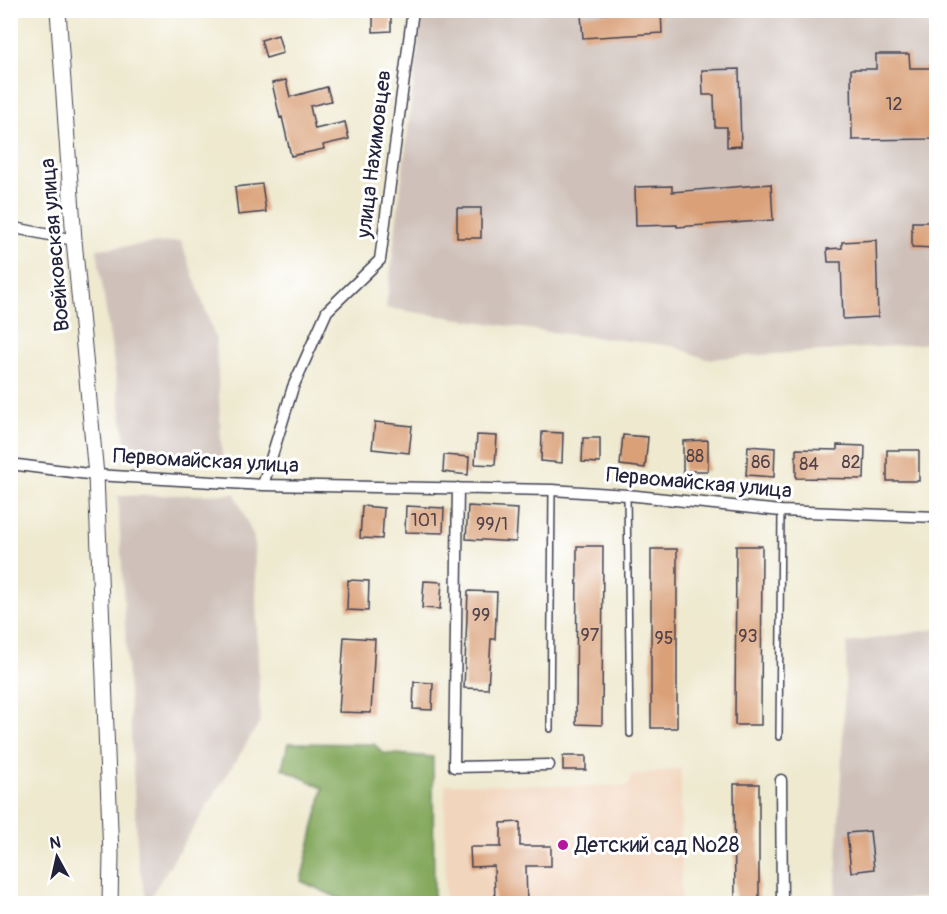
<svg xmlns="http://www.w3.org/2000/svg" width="947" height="914" viewBox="0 0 947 914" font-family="Pangolin,sans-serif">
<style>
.built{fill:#f2d5bd}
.industrial{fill:#cfc1ba}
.forest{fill:#84a95d;stroke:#53664c;stroke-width:1.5}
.building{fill:#daa179}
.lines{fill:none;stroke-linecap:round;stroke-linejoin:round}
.lane-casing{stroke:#414051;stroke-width:8}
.street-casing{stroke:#414051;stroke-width:13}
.secondary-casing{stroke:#414051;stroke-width:17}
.lane{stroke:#fff;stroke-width:5}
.street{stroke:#fff;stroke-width:10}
.secondary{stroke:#fff;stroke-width:15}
.poi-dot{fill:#b5179e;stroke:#fff;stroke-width:2}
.labels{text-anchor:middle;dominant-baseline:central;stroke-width:6;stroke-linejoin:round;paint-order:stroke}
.number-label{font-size:18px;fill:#50424a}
.street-label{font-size:21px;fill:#22223b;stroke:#fff}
.poi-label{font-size:21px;fill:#22223b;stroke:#fff;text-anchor:start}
</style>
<rect width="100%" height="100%" fill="#fff"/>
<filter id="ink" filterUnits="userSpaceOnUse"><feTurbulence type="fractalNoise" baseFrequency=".0167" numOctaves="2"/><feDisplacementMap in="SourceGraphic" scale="12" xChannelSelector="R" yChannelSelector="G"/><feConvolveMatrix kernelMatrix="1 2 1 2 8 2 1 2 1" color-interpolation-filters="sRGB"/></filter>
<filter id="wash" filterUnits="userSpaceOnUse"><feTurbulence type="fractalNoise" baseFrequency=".008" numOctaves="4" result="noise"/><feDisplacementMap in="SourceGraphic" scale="24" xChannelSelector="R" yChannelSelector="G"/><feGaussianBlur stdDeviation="1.35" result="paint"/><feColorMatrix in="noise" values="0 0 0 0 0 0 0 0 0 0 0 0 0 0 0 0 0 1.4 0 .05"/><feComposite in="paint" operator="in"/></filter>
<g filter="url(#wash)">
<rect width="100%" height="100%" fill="#eee9cf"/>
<!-- built -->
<path class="built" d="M681,768V903H445V784L629,786L631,776Z"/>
<!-- industrial -->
<path class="industrial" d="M538,10L936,11V343L706,359L673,346L549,332L386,308L422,15Z
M181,241L216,340L222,457L127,454L97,249Z
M235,494L254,538L260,722L147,902L138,861L118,496Z
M936,629V897L835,904L847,643Z"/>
<!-- forest -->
<path class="forest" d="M288,743L374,744L383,753L433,757L434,903H349L301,881L323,788L282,768Z"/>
<g id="blocks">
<!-- building -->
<path class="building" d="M373,10H391V31L373,32Z
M661,10L662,33L583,38L581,15Z
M278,35L283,53L266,58L261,40Z
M876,54H909L910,68H936V139L852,140L851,69H876Z
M739,69L741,146L727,147V127H715L714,95H703L702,70Z
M286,80L290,97L327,87L331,101L310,106L315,129L345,122L349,139L323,145L324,149L291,156L282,117L280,118L272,83Z
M262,184L266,212L238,215L235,187Z
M771,184L773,220L677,227V225L636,226L635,187L672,186V192Z
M457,208H481V238H457Z
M912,222H936V248L912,247Z
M876,240L878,317L843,319L841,262H828L827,249L842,248V242Z
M375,422L412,426L409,453L372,449Z
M542,432L563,433L562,463L541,461Z
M477,435L497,436L495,465L475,464Z
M623,435L648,437L645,468L620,465Z
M583,438H600V463L582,462Z
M708,440V471H683V441Z
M837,445L865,446L864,479L796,478V449L837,450Z
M748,446L775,448L774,477L746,475Z
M887,450H919V481H887Z
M444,455L469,457L468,475L443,472Z
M362,506L384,508L382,539L360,538Z
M406,506L444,508L443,533L405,532Z
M468,506L518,509L516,542L466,539Z
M577,546H603L602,725L576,724Z
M736,546H762L761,725H735Z
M651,549H677V728H651Z
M348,580L369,581L368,611L347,610Z
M424,581L442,582L440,609L422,608Z
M468,591L497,592L495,639H491L488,689L464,688Z
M344,637L375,639L371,713L339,712Z
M414,682L433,683L432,710L413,709Z
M563,756H586V770H563Z
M734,784H759V903H735Z
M520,822V846H551V866H526L527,903H495L494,866L471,867L470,847H501V823Z
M870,831L874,869L851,872L847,833Z"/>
</g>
</g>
<g filter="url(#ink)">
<use href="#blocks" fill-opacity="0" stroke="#414051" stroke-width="1.5"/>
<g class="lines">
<defs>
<path id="lane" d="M627,495L630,734
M550,729L552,490
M779,737L781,511"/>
<path id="street" d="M10,227L74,240
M10,464L96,475L263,485L552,490L627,495L781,511L936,517
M263,485L293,387L327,311L380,260L413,10
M458,488L454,767L549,765
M781,780L782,904"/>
<path id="secondary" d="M58,10L74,240L96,475L111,855L110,904"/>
</defs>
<!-- lane casing -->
<use href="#lane" class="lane-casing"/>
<!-- street casing -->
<use href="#street" class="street-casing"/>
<!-- secondary casing -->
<use href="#secondary" class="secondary-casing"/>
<!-- lane -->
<use href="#lane" class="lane"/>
<!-- street -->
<use href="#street" class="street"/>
<!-- secondary -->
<use href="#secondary" class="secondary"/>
</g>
</g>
<!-- markers -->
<circle class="poi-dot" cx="563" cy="845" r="6"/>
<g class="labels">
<!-- number labels -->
<g class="number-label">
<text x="894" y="104">12</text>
<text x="695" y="456">88</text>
<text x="761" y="462">86</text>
<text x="851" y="462">82</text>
<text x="809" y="464">84</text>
<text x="424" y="520">101</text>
<text x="492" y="524">99/1</text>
<text x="481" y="615">99</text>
<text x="590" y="635">97</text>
<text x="748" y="636">93</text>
<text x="664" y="638">95</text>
</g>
<!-- street labels -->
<g class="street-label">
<text transform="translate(374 154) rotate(-83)">улица Нахимовцев</text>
<text transform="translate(55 245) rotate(-95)">Воейковская улица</text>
<text transform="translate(206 461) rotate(3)">Первомайская улица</text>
<text transform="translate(699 483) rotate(5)">Первомайская улица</text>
</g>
<!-- poi labels -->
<g class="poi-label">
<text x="575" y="845">Детский сад №28</text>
</g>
</g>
<!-- margin -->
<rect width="947" height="914" fill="none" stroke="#fff" stroke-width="36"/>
<!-- north arrow -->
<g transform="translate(57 857) rotate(352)" stroke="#ffffff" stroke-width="4.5" paint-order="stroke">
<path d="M0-4.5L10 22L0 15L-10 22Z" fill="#22223b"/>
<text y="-9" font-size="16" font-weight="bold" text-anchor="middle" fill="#22223b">N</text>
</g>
</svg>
